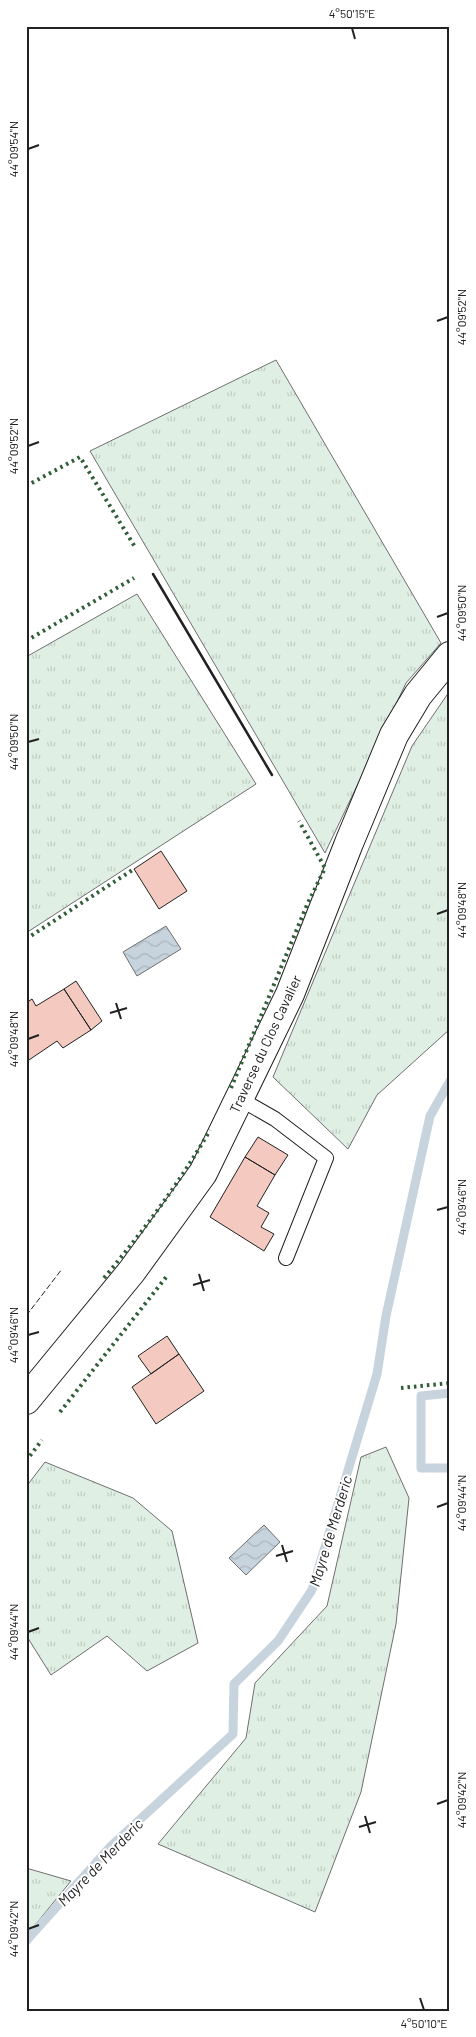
<svg xmlns="http://www.w3.org/2000/svg" width="476" height="2037" viewBox="0 0 476 2037" font-family="Barlow,sans-serif">
<style>
.grass{fill:url(#grass-tufts);stroke:#6f6f6f}
.water{fill:url(#water-waves);stroke:#6f6f6f}
.lines{fill:none;stroke-linecap:round;stroke-linejoin:round}
.stream{stroke:#c7d3dd;stroke-width:9}
.building{fill:#f3c9c0;stroke:#222}
.service-casing{stroke:#222;stroke-width:16}
.minor-casing{stroke:#222;stroke-width:30}
.service{stroke:#fff;stroke-width:14}
.minor{stroke:#fff;stroke-width:28}
.hedge{stroke:#2f5e38;stroke-width:4;stroke-dasharray:2.5 4;stroke-linecap:butt}
.fence{stroke:#222;stroke-width:1;stroke-dasharray:6 2.5;stroke-linecap:butt}
.wall{stroke:#222;stroke-width:2.5}
.ticks{fill:none;stroke:#222;stroke-width:2}
.labels{text-anchor:middle;dominant-baseline:central;stroke-width:4;stroke-linejoin:round;paint-order:stroke}
.street-label{font-size:14px;fill:#222;stroke:#fff}
.water-label{font-size:15px;font-style:italic;fill:#222;stroke:#fff}
.neatline{fill:none;stroke:#222;stroke-width:2}
.ticks-label{font-size:12px;text-anchor:middle;fill:#222}
</style>
<defs>
<pattern id="grass-tufts" width="24" height="20" patternUnits="userSpaceOnUse" patternTransform="scale(1.25)"><rect width="24" height="20" fill="#e0efe3"/><path d="M3 7l-1-3M5 7V3M7 7l1-3M15 17l-1-3M17 17v-4M19 17l1-3" fill="none" stroke="#c0cdc2"/></pattern>
<pattern id="water-waves" width="16" height="10" patternUnits="userSpaceOnUse" patternTransform="scale(1.25)"><rect width="16" height="10" fill="#c7d3dd"/><path d="M0 5q4-4 8 0t8 0" fill="none" stroke="#abb5bd"/></pattern>
</defs>
<rect width="100%" height="100%" fill="#fff"/>
<!-- grass -->
<path class="grass" d="M276,360L441,643L406,683L325,853L90,451Z
M137,594L256,784L26,933V657Z
M449,692L450,1029L377,1095L348,1149L273,1077L412,746Z
M386,1447L409,1498L396,1624L361,1792L315,1912L158,1844L246,1738L255,1683L327,1606L361,1457Z
M45,1462L133,1498L172,1531L198,1643L147,1671L107,1636L51,1675L26,1635V1487Z
M26,1868L71,1881L26,1936Z"/>
<!-- water -->
<path class="water" d="M166,926L181,949L137,976L123,952Z
M264,1525L280,1542L246,1575L229,1558Z"/>
<g class="lines">
<!-- stream -->
<path class="stream" d="M450,1393L421,1396V1468H450
M26,1941L111,1846L233,1734L234,1684L278,1641L312,1590L377,1374L386,1316L430,1116L450,1081"/>
</g>
<!-- building -->
<path class="building" d="M161,851L187,891L159,909L134,869Z
M76,981L102,1021L91,1030L64,989Z
M64,989L91,1030L63,1048L57,1041L26,1062V1003L32,999L36,1006Z
M258,1137L288,1155L275,1175L245,1157Z
M245,1157L275,1175L257,1206L269,1213L261,1227L274,1234L264,1251L210,1217Z
M167,1336L179,1354L151,1374L138,1356Z
M179,1354L204,1391L156,1424L132,1387Z"/>
<g class="lines">
<defs>
<path id="service" d="M240,1099L275,1119L326,1158L286,1258"/>
<path id="minor" d="M26,1400L132,1271L203,1173L290,994L349,843L394,735L418,695L450,656"/>
</defs>
<!-- service casing -->
<use href="#service" class="service-casing"/>
<!-- minor casing -->
<use href="#minor" class="minor-casing"/>
<!-- service -->
<use href="#service" class="service"/>
<!-- minor -->
<use href="#minor" class="minor"/>
<!-- hedge -->
<path class="hedge" d="M26,486L80,457L135,547
M26,641L134,578
M26,939L134,869
M231,1088L307,905L325,868L299,821
M104,1278C144,1230 179,1184 210,1130
M401,1388L450,1383
M60,1412L167,1276
M26,1461L42,1440"/>
<!-- fence -->
<path class="fence" d="M26,1316L62,1269"/>
<!-- wall -->
<path class="wall" d="M153,574L272,775"/>
</g>
<!-- ticks -->
<path class="ticks" d="M352,28L355,39M28,149L39,145M437,321L448,317M28,446L39,442M437,617L448,613M28,742L39,739M437,914L448,910M116,1003L121,1019M110,1013L127,1008M28,1039L39,1035M437,1210L448,1207M199,1274L204,1291M193,1285L210,1280M28,1335L39,1332M437,1507L448,1503M282,1545L287,1562M276,1556L293,1551M28,1632L39,1628M437,1804L448,1800M365,1816L370,1833M359,1827L376,1822M28,1929L39,1925M420,1998L424,2010"/>
<g class="labels">
<!-- street labels -->
<g class="street-label">
<text transform="translate(265 1044) rotate(-65)">Traverse du Clos Cavalier</text>
</g>
<!-- water labels -->
<g class="water-label">
<text transform="translate(330 1531) rotate(-73)">Mayre de Merderic</text>
<text transform="translate(100 1862) rotate(-46)">Mayre de Merderic</text>
</g>
</g>
<!-- border -->
<rect width="476" height="2037" fill="none" stroke="#ffffff" stroke-width="55"/>
<rect x="28" y="28" width="420" height="1982" class="neatline"/>
<g class="ticks-label">
<text x="352" y="18">4°50'15"E</text>
<text transform="translate(14 149) rotate(-90)" y="4">44°09'54"N</text>
<text transform="translate(462 317) rotate(-90)" y="4">44°09'52"N</text>
<text transform="translate(14 446) rotate(-90)" y="4">44°09'52"N</text>
<text transform="translate(462 613) rotate(-90)" y="4">44°09'50"N</text>
<text transform="translate(14 742) rotate(-90)" y="4">44°09'50"N</text>
<text transform="translate(462 910) rotate(-90)" y="4">44°09'48"N</text>
<text transform="translate(14 1039) rotate(-90)" y="4">44°09'48"N</text>
<text transform="translate(462 1207) rotate(-90)" y="4">44°09'46"N</text>
<text transform="translate(14 1335) rotate(-90)" y="4">44°09'46"N</text>
<text transform="translate(462 1503) rotate(-90)" y="4">44°09'44"N</text>
<text transform="translate(14 1632) rotate(-90)" y="4">44°09'44"N</text>
<text transform="translate(462 1800) rotate(-90)" y="4">44°09'42"N</text>
<text transform="translate(14 1929) rotate(-90)" y="4">44°09'42"N</text>
<text x="424" y="2028">4°50'10"E</text>
</g>
</svg>
